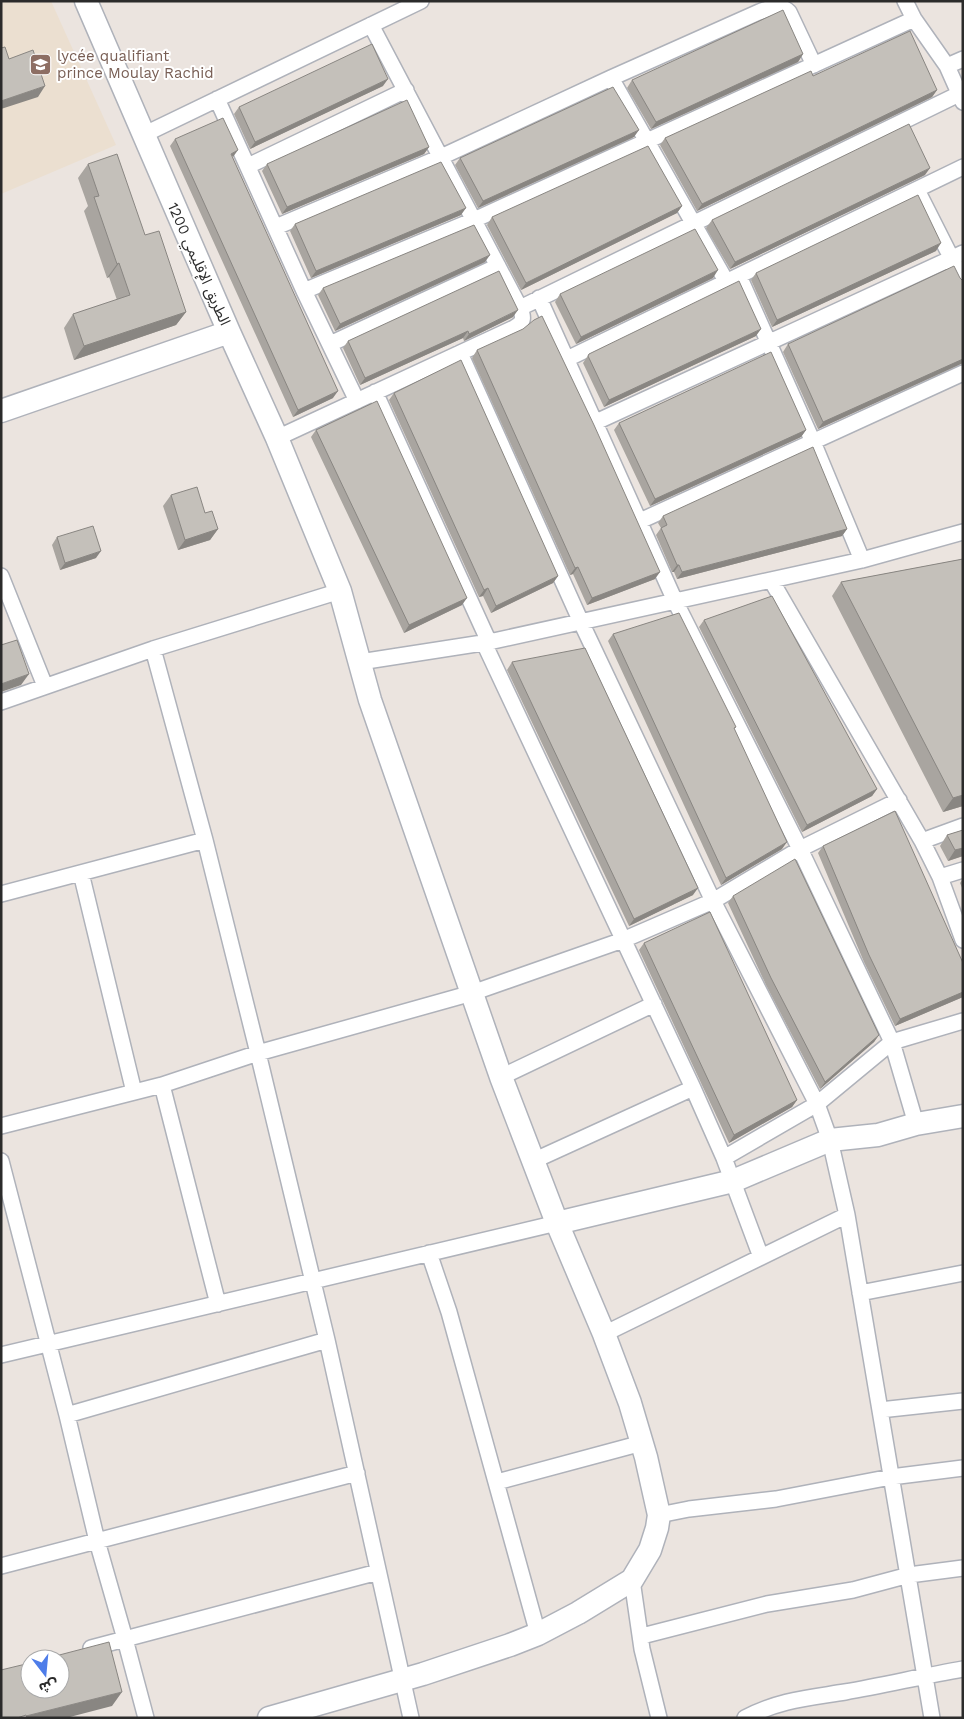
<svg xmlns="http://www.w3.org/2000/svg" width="964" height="1719" viewBox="0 0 964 1719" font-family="'Work Sans','Noto Sans Arabic',sans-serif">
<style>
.education{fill:#ebdfd0}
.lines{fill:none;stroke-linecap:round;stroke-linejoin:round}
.street-casing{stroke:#afb2ba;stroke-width:18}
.secondary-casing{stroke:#afb2ba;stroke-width:25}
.street{stroke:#fff;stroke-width:15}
.secondary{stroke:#fff;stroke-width:22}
.wall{fill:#a9a5a0}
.shaded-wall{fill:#898682}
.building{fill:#c4c0ba;stroke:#898682}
.labels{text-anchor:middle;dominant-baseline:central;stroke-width:4;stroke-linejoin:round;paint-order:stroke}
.education-label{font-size:15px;fill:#785e54;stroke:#fff;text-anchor:start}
.street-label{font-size:15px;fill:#2b2b2b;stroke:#fff}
</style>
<rect width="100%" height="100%" fill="#ebe4df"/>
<!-- education -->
<path class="education" d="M1,1H51L116,145L1,194Z"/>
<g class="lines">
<defs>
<path id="street" d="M905,1L914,19L947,66L963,102
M947,66L963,59
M611,78L726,281
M217,99L304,291L357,401
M143,135L421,1
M248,166L406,90
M917,190L963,281
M276,227L441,157L611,78L759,12C770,8 780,3 789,12L814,65
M739,276L813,442L862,560
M304,291L474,220L914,19
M539,298L675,601L800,849L892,1042L916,1124
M520,308L959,94
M330,344L498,266
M460,353L581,622L713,901L817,1104L830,1140L847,1215L932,1718
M567,359L963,167
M375,392L489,642
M596,422L963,253
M277,438L514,328C524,322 524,318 520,308L371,25
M640,521L963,373
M1,576L45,686
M771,580L922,841L940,877L963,940
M484,643L693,1088L724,1158L761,1257
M153,649L205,840L258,1053L327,1340L411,1718
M360,662L489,642L862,560L963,532
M1,702L153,649L340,591
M922,841L963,826
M81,873L134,1092
M940,877L963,870
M1,894L205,840
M501,1077L654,1004
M162,1085L218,1304
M1,1126L162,1085L258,1053L472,993L623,940L713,901L800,849L899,800
M724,1158L817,1104L892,1042L963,1021
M1,1161L67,1415L97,1541L125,1639L146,1718
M533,1161L693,1088
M429,1253L449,1312L538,1634
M860,1293L963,1273
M604,1334L847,1215
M1,1355L557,1223
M880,1410L963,1401
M67,1415L327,1340
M497,1482L642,1443
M659,1515L689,1509L776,1499L891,1477L963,1468
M1,1566L357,1473
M632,1580L642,1649L659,1718
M642,1636L767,1604L853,1590L909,1575L963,1568
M91,1648L378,1572
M745,1718C779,1700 808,1698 845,1692C885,1685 923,1676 963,1669"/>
<path id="secondary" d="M86,1L229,332L277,438L340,591L370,700L501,1077L557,1223L604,1334L630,1403L646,1457L659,1515L657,1528L650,1550L632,1580L578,1613L538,1634L510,1645L423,1674L269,1718
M1,411L229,332
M557,1223L733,1181L830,1140L878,1135L916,1124L963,1116"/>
</defs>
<!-- street casing -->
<use href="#street" class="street-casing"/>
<!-- secondary casing -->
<use href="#secondary" class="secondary-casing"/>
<!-- street -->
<use href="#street" class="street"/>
<!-- secondary -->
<use href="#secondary" class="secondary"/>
</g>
<!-- wall -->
<path class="wall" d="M803,54L798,62L651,129L627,88L632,80Z
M813,76L937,90L932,97L697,211L660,145L665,138Z
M383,86L250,149L234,114L239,107Z
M634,137L478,208L455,165L460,158Z
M175,139L233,158L333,398L293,417L170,146Z
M429,147L424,154L282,214L262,171L267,164Z
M88,164L145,235L186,312L176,325L74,360L64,328L73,314L117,300L109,277L107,278L84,211L88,206L78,178Z
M925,175L730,269L706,228L712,220Z
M682,206L677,213L521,290L487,225L492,217Z
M461,215L311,278L290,231L295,224Z
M936,251L772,327L751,280L756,273Z
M485,262L335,331L318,295L323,288Z
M713,278L576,344L555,302L560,294Z
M960,278L963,281V363L818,429L783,352L788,344Z
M513,317L464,341L463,338L360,385L343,348L348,341Z
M756,336L604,407L583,363L589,354Z
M477,350L655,579L587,605L573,574L570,575L472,358Z
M394,393L558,576L553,583L491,613L483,596L479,597L389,400Z
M619,423L806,430L801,437L650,506L614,430Z
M316,430L462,605L404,633L311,437Z
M171,495L205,513L218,529L210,540L178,550L163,506Z
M663,516L847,529L842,536L677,579L674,572H672L656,535L661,528L658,523Z
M57,537L96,558L60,570L52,545Z
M963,559V806L943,812L832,596L841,582Z
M704,620L877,789L872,796L802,832L699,627Z
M613,634L736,727L734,729L782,849L721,885L608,641Z
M512,662L693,895L629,926L507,670Z
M963,830V856L948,861L940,846L947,835Z
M823,846L963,963V997L895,1026L864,962L818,853Z
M963,879V890L960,883Z
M733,896L879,1035L874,1042L820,1089L766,985L728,903Z
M644,943L797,1100L792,1107L729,1143L639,950Z"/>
<!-- shaded-wall -->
<path class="shaded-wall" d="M803,54L798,62L651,129L656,122Z
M388,79L383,86L250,149L255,142Z
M45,86L38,97L1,109V101Z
M937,90L932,97L697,211L702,204Z
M639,130L634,137L478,208L483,201Z
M429,147L424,154L282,214L287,207Z
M238,150L233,157L231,154Z
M930,168L925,175L730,269L735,262Z
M682,206L677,213L521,290L526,283Z
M466,208L461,215L311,278L316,271Z
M941,243L936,251L772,327L777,320Z
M490,255L485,262L335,331L340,324Z
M119,263L109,277L107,278L117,264Z
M718,270L713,278L576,344L581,337Z
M518,310L513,317L464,341L469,334Z
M186,312L176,325L74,360L84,346Z
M761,329L756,336L604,407L609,400Z
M468,331L463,338L360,385L365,378Z
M963,359V363L818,429L823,422Z
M338,391L333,398L293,417L298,410Z
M806,430L801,437L650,506L655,499Z
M218,529L210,540L178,550L185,540Z
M847,529L842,536L677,579L682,572Z
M101,551L96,558L60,570L65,563Z
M677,565H679L674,572H672Z
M578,567L573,574L570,575L575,568Z
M660,572L655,579L587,605L592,598Z
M558,576L553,583L491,613L496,606Z
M488,588L483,596L479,597L484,590Z
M467,598L462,605L404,633L409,625Z
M29,674L21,685L1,692V684Z
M877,789L872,796L802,832L807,825Z
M963,795V806L943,812L953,798Z
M787,842L782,849L721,885L726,878Z
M963,848V856L948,861L955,850Z
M698,888L693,895L629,926L634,919Z
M963,992V997L895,1026L900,1019Z
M879,1035L874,1042L820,1089L825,1082Z
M797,1100L792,1107L729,1143L734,1135Z
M122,1692L112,1706L66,1718H26V1716Z"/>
<!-- building -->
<path class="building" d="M783,10L803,54L656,122L632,80Z
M910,31L937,90L702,204L665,138L811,71L813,76Z
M372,44L388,79L255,142L239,107Z
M5,47L9,59L33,50L45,86L1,101V48Z
M613,87L639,130L483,201L460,158Z
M407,100L429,147L287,207L267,164Z
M223,118L238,150L231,154L338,391L298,410L175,139Z
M909,124L930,168L735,262L712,220Z
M648,146L682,206L526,283L492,217Z
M117,154L145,235L159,231L186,312L84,346L73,314L130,295L119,263L117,264L94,197L99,196L88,164Z
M441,162L466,208L316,271L295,224Z
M918,195L941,243L777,320L756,273Z
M474,225L490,255L340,324L323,288Z
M695,229L718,270L581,337L560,294Z
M954,266L960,278L963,281V359L823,422L788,344Z
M499,271L518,310L469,334L468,331L365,378L348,341Z
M739,281L761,329L609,400L588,356L589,354Z
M542,316L594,425L660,572L592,598L578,567L575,568L477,350L523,329L534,320Z
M771,352L806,430L655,499L619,423Z
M461,360L558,576L496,606L488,588L484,590L394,393Z
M377,401L467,598L409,625L316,430Z
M813,447L847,529L682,572L679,565H677L661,528L667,525L663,516Z
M197,487L205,513L212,511L218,529L185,540L171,495Z
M93,526L101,551L65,563L57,537Z
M963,559V795L953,798L841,582Z
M772,596L877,789L807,825L704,620Z
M679,613L736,727L734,728L787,842L726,878L613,634Z
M17,640L29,674L1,684V645Z
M585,648L698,888L634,919L512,662Z
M895,811L963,963V992L900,1019L869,955L823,846Z
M963,830V848L955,850L947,835Z
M795,859L879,1035L825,1082L771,978L733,896Z
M710,912L797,1100L734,1135L644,943Z
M109,1642L122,1692L26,1716V1715L17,1718H1V1670L30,1663V1689H60V1659H44Z"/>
<!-- icons -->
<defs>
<symbol id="school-square" viewBox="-11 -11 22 22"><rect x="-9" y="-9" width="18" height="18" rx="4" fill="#8d6e63" stroke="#fff"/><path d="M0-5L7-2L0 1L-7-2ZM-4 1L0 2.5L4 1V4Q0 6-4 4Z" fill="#fff"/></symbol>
</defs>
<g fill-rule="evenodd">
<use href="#school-square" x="28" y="52" width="25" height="25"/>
</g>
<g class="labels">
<!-- education labels -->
<g class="education-label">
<text x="57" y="56">lycée qualifiant<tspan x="57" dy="17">prince Moulay Rachid</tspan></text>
</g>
<!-- street labels -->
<g class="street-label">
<text transform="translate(199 264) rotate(66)">الطريق الإقليمي 1200</text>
</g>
</g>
<!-- border -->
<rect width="964" height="1719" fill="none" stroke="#2b2b2b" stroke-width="5"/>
<!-- north arrow -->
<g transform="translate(45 1674) rotate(164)"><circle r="24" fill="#ffffff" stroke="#aaaaaa"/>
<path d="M0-4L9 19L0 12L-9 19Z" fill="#4e7de9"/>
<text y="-8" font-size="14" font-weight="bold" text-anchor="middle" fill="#2b2b2b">ش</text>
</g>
</svg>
